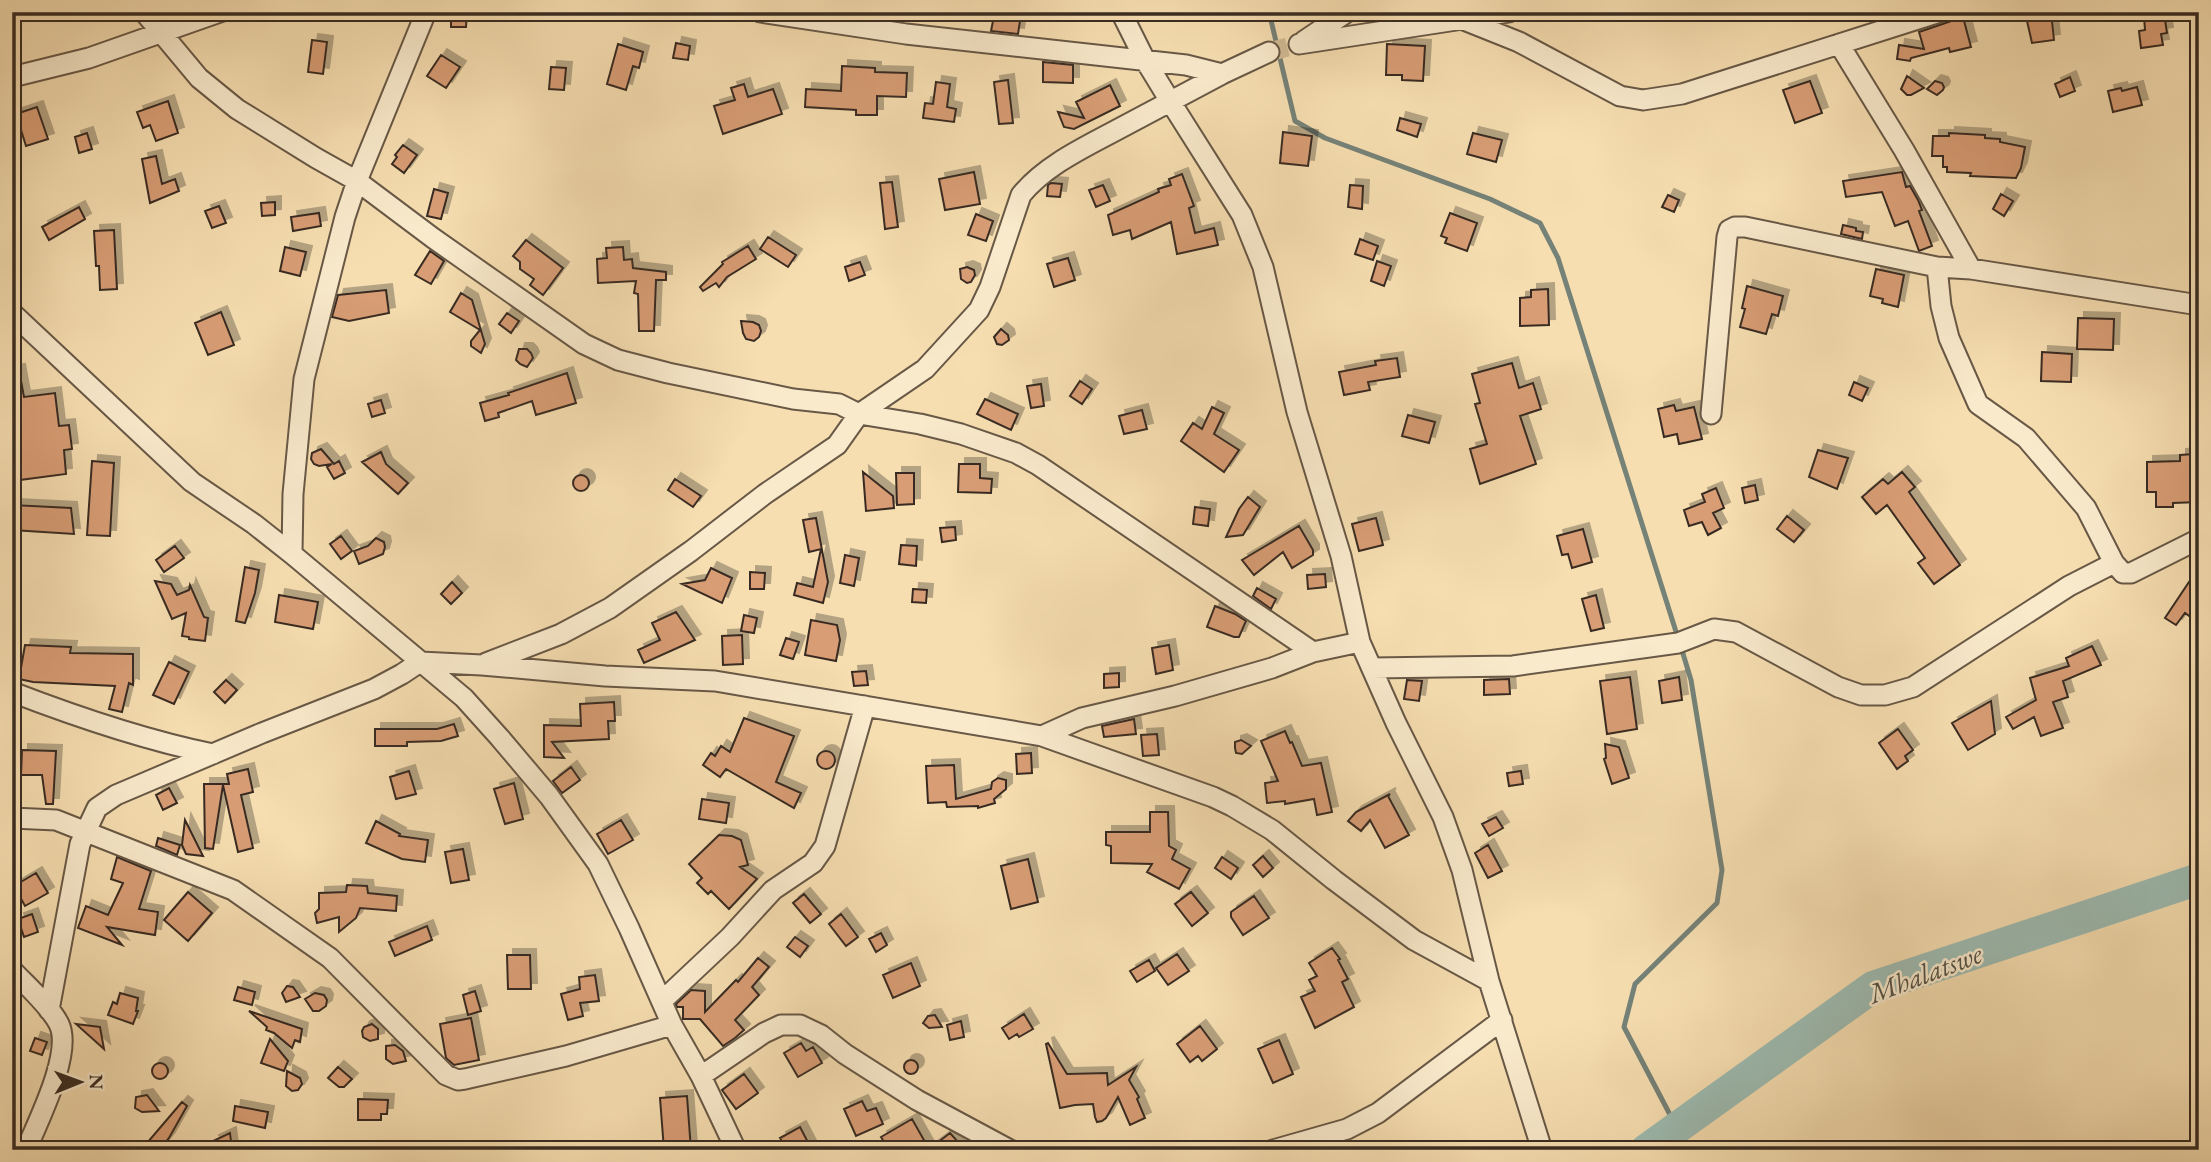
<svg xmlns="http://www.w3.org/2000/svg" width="2211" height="1162" viewBox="0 0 2211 1162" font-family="'EB Garamond',serif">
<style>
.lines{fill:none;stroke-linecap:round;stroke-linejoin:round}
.stream{stroke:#758278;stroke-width:5}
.river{stroke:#9dbbb1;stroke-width:32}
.building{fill:#d89d75;stroke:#392c22;stroke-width:2;filter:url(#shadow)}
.minor-tunnel{stroke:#d0ba94;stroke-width:19;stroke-dasharray:19 10;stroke-linecap:butt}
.minor-casing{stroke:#685846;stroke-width:23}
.minor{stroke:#f9eacc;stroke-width:19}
.labels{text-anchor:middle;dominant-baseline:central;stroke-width:5;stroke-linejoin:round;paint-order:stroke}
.water-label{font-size:28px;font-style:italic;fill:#525046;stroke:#f9eacc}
</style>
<defs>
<filter id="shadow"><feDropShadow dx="6" dy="-6" stdDeviation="0" flood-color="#0004"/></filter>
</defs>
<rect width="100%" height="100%" fill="#f6deb1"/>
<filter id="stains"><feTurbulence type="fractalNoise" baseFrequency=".00286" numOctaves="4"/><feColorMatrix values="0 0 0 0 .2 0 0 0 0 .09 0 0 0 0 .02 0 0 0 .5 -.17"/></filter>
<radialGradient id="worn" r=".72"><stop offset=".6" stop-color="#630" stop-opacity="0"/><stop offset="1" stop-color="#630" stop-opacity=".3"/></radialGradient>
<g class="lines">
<!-- stream -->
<path class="stream" d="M1269,12L1295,121L1325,138L1490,199L1540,223L1558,258L1678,638
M1677,1128L1624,1027L1635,984L1717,903L1722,870L1691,680L1681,647"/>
<!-- river -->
<path class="river" d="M1646,1150L1873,987L2199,879"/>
</g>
<!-- building -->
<path class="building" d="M451,12H467L466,27H451Z
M2025,12H2051L2054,40L2032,43Z
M2164,13L2167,33L2161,34L2163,45L2141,48L2139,31L2145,30L2144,16Z
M994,16L1020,21L1018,34L991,31Z
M1963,17L1971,47L1950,52L1949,48L1911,58L1910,61L1897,59L1899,45L1924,49L1919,32Z
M312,40L327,42L323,74L308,72Z
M676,43L690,46L688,60L673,58Z
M618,44L643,52L639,68L633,66L626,90L607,84Z
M1387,44L1425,46L1423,81L1402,80V75H1386Z
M441,55L460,67L446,88L427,76Z
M1043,62L1073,65V83L1043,82Z
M842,66L875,68V72L907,73L906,97L877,96V115H856V110L805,107L806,89L841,91Z
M551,67L566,68L564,90L549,89Z
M1907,76L1924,88L1911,95H1907L1901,89Z
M2070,77L2075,91L2060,97L2055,84Z
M1008,80L1013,123L999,124L994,82Z
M1810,81L1822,113L1795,123L1783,90Z
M1935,81L1942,83L1944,87L1943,90L1937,95L1927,89Z
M936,82L950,84L947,107L956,109L954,122L923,118L925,103L933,104Z
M744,84L748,97L773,89L782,114L723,134L714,106L735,100L731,88Z
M1110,85L1120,106L1074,129L1064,127L1058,112L1084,118L1076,102Z
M2137,87L2142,105L2113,112L2108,91L2121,88L2122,91Z
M168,101L178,133L156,141L150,125L143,128L137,112Z
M37,107L48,139L26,146L16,114Z
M1400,118L1421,124L1417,137L1397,130Z
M1283,132L1312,136L1308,166L1280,163Z
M87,133L92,149L79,153L75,137Z
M1473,133L1502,140L1496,162L1467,154Z
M1949,133L1985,135V138L2000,139V142L2025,147L2021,168L2016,178L1970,176L1971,173L1947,172V167H1943V156H1932L1933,136H1949Z
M403,145L417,155L404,173L392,164L397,157L395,155Z
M156,156L162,184L175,179L179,191L150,203L142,159Z
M974,172L980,204L945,210L939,179Z
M1902,172L1906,187L1910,186L1918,200L1922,210L1919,211L1932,246L1919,251L1908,221L1895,226L1882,192L1846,197L1843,181Z
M1182,174L1194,206L1189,208L1195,233L1214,228L1218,245L1177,254L1171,222L1132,239L1130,230L1113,235L1108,215L1159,192L1158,189L1171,185L1169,179Z
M892,182L898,227L885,229L880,183Z
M1051,183L1062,184L1060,197L1047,196L1048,185Z
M1103,185L1110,201L1096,207L1089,190Z
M1350,185L1363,186L1362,209L1348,207Z
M434,189L448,193L441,219L427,216Z
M2001,194L2013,201L2004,216L1993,209Z
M1668,195L1679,200L1674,212L1662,207Z
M275,202V215L262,216L261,203Z
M219,206L226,223L212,228L205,211Z
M79,207L85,219L49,240L42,227Z
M319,213L321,226L293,231L291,217Z
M1450,213L1477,223L1467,251L1445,243L1447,238L1441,236Z
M976,214L993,221L986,241L968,235Z
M1843,225L1856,228V231L1863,232L1862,239L1841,234Z
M114,230L117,289L100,290L99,266H96L94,231Z
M768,237L796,255L788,267L760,249Z
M1360,239L1378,246L1373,260L1355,254Z
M526,240L563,268L543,295L530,285L534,279L520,269V262L513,256Z
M748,246L756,259L727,277L719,287L716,283L703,291L700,287L723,264L722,262Z
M285,247L306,252L300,276L280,271Z
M623,247L624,260L632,259L633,268L666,272V280H656L654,331H639L638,294L634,293L636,281L598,283L597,259L607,258L606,248Z
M430,251L444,261L431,284L415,275Z
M1068,258L1075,280L1054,287L1047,264Z
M1377,261L1391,266L1384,286L1371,281Z
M860,262L865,275L849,281L845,267Z
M967,267L974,270L975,275L971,282L967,283L961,279L960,269Z
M1876,269L1904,275L1898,307L1882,303L1883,299L1870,296Z
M1747,286L1783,296L1778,316L1772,314L1766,334L1740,327L1745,309L1742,308Z
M1548,289L1549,325L1520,326V298L1531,297V290Z
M386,290L389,313L349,321L332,317L338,295Z
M461,293L472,300L485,344L481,353L471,346V341L480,330L450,312Z
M221,312L234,345L208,355L195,323Z
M507,313L519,321L511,333L499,324Z
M2078,318L2114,319L2113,350L2077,349Z
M741,321L753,322L759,325L761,331L759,337L754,341L746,339L743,333Z
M1001,329L1008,335L1009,340L1002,345L997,344L994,337Z
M519,349H527L531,353L533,358L527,367L520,364L516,360Z
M2042,352L2072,354L2071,382L2041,381Z
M1397,358L1400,377L1368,382L1370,390L1344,395L1339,372L1376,365L1375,361Z
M1512,363L1519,388L1533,383L1541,409L1520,416L1536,464L1480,484L1470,449L1487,444L1475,404L1480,403L1472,374Z
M19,370L24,397L55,393L59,426L69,425L72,449L64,450L66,474L12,481V371Z
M567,373L576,403L536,415L532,401L498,413L499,417L485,421L480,403L509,395L508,393Z
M1080,381L1092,389L1082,404L1070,396Z
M1854,382L1868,388L1862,401L1849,395Z
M1041,384L1044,406L1031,408L1027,386Z
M985,399L1018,414L1011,430L977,414Z
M381,400L385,413L372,417L368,404Z
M1674,405L1676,411L1694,407L1702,439L1679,444L1677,434L1664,437L1658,409Z
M1212,407L1224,413L1214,434L1239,450L1224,472L1181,441L1193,423L1202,429Z
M1142,410L1147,429L1124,434L1119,416Z
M1408,415L1435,422L1429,443L1402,436Z
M321,449L334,464L339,461L345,473L334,479L327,467L332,464L319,466L314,464L311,459L312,453Z
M1818,450L1848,458L1837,489L1809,477Z
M381,452L386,464L408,483L398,494L362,462Z
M2194,454L2195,481H2199V502L2173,503V507H2156V492H2147V462L2180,461V455Z
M92,461L114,463L110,536L87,535Z
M959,464H980V478L992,479L991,493L958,492Z
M863,472L893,496L894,508L866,511Z
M1902,472L1915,487L1909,492L1960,565L1934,584L1918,563L1925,558L1887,505L1876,514L1862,497L1883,479L1888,484Z
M896,473H914V504L897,505Z
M573 483a8 8 0 1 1 16 0a8 8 0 1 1-16 0Z
M675,479L701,496L693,507L668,490Z
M1755,485L1758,500L1745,503L1742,488Z
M1716,488L1724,508L1713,513L1721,528L1708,535L1702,522L1689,526L1684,510L1705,502L1702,494Z
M1248,497L1260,507L1243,535L1226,537L1239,509Z
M12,505L71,508L74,534L12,530Z
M1195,507L1210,509L1208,526L1193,524Z
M1787,516L1804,530L1794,542L1777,529Z
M816,518L828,582L823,603L794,595L797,583L813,587L821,549L809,552L803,520Z
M1376,518L1383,545L1359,551L1352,524Z
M1299,526L1313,550V555L1292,568L1283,552L1254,575L1242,560Z
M955,527L956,540L942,542L940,528Z
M1583,529L1592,562L1572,568L1568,554L1562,555L1557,536Z
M341,536L352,551L341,559L330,544Z
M376,538L384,542L385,547L383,554L359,564L354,551L368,546Z
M901,545L917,546L916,566L899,564Z
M175,546L184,558L164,572L156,560Z
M845,555L859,558L854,586L840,583Z
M245,567L259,570L255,593L245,623L236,621Z
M711,568L732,578L722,603L682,584L705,580Z
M750,572L765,573L764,589H750Z
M1325,574L1326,587L1308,589L1307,575Z
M155,581L171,584L177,595L189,590L190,585L204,617L208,618L205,641L189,639V637L182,636L186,613L172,619Z
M452,582L462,593L451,604L441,594Z
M2189,582L2199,589V608L2192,618L2185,613L2176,625L2165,618Z
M1257,588L1276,599L1271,609L1253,596Z
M913,589L927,590L926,603L912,602Z
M279,595L318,602L313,629L275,622Z
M1596,595L1604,628L1591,631L1582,599Z
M1215,606L1235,614L1246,621L1239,637H1234L1207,627Z
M676,612L695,640L644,663L638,650L660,640L652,623Z
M744,615L757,618L754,633L741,631Z
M811,620L837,625L840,640L836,661L805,655Z
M742,635L743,664L723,665L722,636Z
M786,638L799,642L793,659L780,655Z
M25,645L71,647L70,653L133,654V685L129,683L122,712L109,709L115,686L33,682L19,679Z
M1169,645L1173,670L1156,674L1152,648Z
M2092,646L2101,665L2063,681L2068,697L2053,702L2063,728L2041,736L2034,717L2013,729L2006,717L2036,700L2030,678L2069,666L2066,658Z
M169,662L189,672L174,704L153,695Z
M866,671L868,685L854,686L852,672Z
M1119,673V687L1104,688V674Z
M1630,677L1637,729L1607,734L1600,681Z
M1679,677L1682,700L1662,703L1659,681Z
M1509,679L1510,694L1484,695V680Z
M226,680L237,690L225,703L214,692Z
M1407,680L1422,681L1419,701L1404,699Z
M1991,701L1995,734L1968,750L1952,723Z
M614,702L615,721H608L609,739L552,742L564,758L544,757V725L581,726L580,704Z
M744,718L794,736L776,782L801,793L794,808L726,769L720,777L703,765L711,753L715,756L721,746L730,752Z
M1134,719L1136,734L1104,737L1102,726Z
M454,724L458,736L441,741L407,742V746H375V729H437Z
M1898,729L1913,750L1905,756L1908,761L1897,769L1879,743Z
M1285,731L1290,743L1292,742L1302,766L1321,763L1332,812L1317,815L1314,799L1285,804V801L1267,803L1265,783L1278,781L1261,741Z
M1157,734L1159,755L1143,756L1141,735Z
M1241,740L1251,746L1242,754L1236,753L1235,748V742Z
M1605,744L1619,747L1629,778L1612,784L1604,759L1606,758Z
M22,750L56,751L53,804H46L42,775H21Z
M817 760a9 9 0 1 1 18 0a9 9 0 1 1-18 0Z
M1031,753L1032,773L1017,774L1016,754Z
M954,765L956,799L991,789L992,782L998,778L1006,780V789L994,799L995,803L978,808V806L947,807L946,802L928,803L926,766Z
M571,767L580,780L562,793L553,781Z
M248,769L253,792L241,795L253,848L238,852L223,785L213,849L205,848L204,784H229L227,774Z
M409,771L416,794L396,799L390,777Z
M1521,771L1523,784L1509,786L1507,773Z
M514,783L523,819L505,824L494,789Z
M169,788L177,803L163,810L156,795Z
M1390,794L1388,796L1409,835L1385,848L1370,820L1361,831L1348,821L1356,812Z
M702,799L729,803L726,823L699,819Z
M1150,812H1168L1169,846L1176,850L1172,859L1190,869L1179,889L1147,872L1152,864L1111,863V846L1106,845V832H1150Z
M1496,817L1503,828L1489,836L1482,824Z
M185,820L203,856L186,854L182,845Z
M621,820L633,840L608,854L597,834Z
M376,821L400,834L399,836L428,840L425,862L402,859L366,843Z
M719,835L732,836L741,840L748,865L740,867L757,879L729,909L711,891L708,894L697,883L702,878L689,864Z
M158,838L180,845L177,855L156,846Z
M1488,845L1502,871L1488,878L1475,853Z
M463,849L469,880L451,883L445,852Z
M1263,856L1273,868L1263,877L1253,865Z
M117,857L151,871L139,909L158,912L155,935L107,927L122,945L78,928L86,906L108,915L123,883L111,879Z
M1222,857L1238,868L1231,879L1215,868Z
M1028,859L1038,902L1011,909L1001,866Z
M36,873L48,893L25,906L14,886Z
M347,885L367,886L368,893L397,896L396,911L360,908L356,918L339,932V917L317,923L315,913L319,909V893L346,892Z
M188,892L212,913L188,941L164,920Z
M1191,892L1208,913L1192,926L1175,904Z
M804,894L821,914L810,923L793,903Z
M1254,896L1269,918L1243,935L1231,917V912Z
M32,914L38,932L24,937L18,919Z
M841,914L858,937L846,946L829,924Z
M427,926L432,940L395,956L389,942Z
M881,933L887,945L876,952L869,939Z
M795,937L808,946L800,957L787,947Z
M1332,948L1340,959L1338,960L1348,979L1342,982L1354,1007L1315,1028L1301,997L1315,991L1309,980L1317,976L1309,963Z
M1177,954L1189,971L1168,985L1156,968Z
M507,955H530L531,989H508Z
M758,958L769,967L752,987L759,995L735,1020L744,1030L735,1038L723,1046L700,1019H683V1007H677L676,1004L691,990L705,991V1012L736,980L738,982Z
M1149,960L1155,971L1137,982L1130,971Z
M911,963L920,986L893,998L883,975Z
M595,975L599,1001L580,1003L583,1016L568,1020L561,994L580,989L579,977Z
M287,986L293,987L300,997L286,1002L282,993Z
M238,987L255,992L252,1005L234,1000Z
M475,991L481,1011L468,1015L463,995Z
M120,993L138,998L136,1011H138L133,1024L108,1015L113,1002L117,1004Z
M315,993L324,995L327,1000L326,1006L319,1011H313L305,999Z
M249,1011L302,1029L300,1042L295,1040L292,1048L274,1033L266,1030L267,1027Z
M1024,1014L1033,1029L1019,1037L1017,1034L1009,1039L1002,1028Z
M935,1015L942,1027L929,1028L923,1023L928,1016Z
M471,1018L479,1060L454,1065L446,1058L440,1024Z
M961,1021L964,1037L950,1040L947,1025Z
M76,1024L100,1027L104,1049Z
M372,1024L378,1029V1039L370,1041L363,1037L362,1031L364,1027Z
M1200,1026L1217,1049L1202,1061L1198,1056L1190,1062L1177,1044Z
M35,1038L47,1042L42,1055L30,1051Z
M270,1039L288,1061L284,1071L261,1063Z
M1279,1040L1293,1074L1273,1083L1258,1049Z
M801,1043L806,1051L813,1047L822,1063L798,1077L784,1053Z
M1048,1043L1067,1074L1107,1073L1108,1085L1136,1067L1129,1080L1139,1097L1137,1099L1145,1118L1130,1125L1118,1097L1106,1118L1102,1121L1097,1122L1095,1117L1093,1104L1075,1105L1060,1108L1046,1044Z
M395,1045L403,1051L406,1061L393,1064L386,1059V1046Z
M904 1067a7 7 0 1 1 14 0a7 7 0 1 1-14 0Z
M152 1071a8 8 0 1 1 16 0a8 8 0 1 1-16 0Z
M338,1067L352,1079L344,1087H339L328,1078Z
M287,1071L300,1078L302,1084L298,1090L292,1091L286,1086Z
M744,1074L758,1093L736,1109L722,1090Z
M147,1095L159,1111L142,1112L135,1108L136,1097Z
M687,1096L691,1150H664L660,1098Z
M358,1099L388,1100L387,1114H381V1120H358Z
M862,1101L867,1111L876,1108L883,1124L856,1136L844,1109Z
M182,1102L187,1106L169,1138L159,1150H141Z
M235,1106L268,1112L265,1128L233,1121Z
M912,1119L929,1149L950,1133L960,1144L952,1150H889L881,1137Z
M800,1127L812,1150H787L780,1138Z
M230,1133L232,1150H221L213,1141Z"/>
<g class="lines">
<!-- minor-tunnel -->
<path class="minor-tunnel" d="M1269,52L1299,44"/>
<defs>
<path id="minor" d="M144,12L199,78L237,109L316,158L357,181L433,238L584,344L618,360L668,373L793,399L839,404L859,414L920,424L961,434L1016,453L1038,465L1313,652
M760,12L906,34L1186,65L1222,74L1269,52
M1121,12L1145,60L1170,101L1242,215L1263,267L1297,412L1341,556L1360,642L1396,723L1443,817L1462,870L1489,981L1542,1150
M1464,20L1519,42L1620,96L1643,100L1682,94L1940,12
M1304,41L1347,12
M1299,44L1509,12
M1839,44L1904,150L1971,269
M12,77L89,58L220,12
M1937,267L1941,306L1949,338L1978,404L2026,438L2086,508L2114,563L2123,573H2131L2199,539
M12,313L192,482L254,524L292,554L464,698L500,738L549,796L598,864L629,928L672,1025L701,1076L736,1150
M1711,414L1727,237L1729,230L1735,227H1745L1937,267L1971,269L2199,305
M292,554L293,494L304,379L345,217L357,181L426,12
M486,663L561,634L610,608L691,551L765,494L837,445L859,414L925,369L979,310L990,287L1021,195C1044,167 1079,150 1111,133C1148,113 1185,94 1222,74
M1372,668L1513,666L1678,643L1714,629L1736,632L1838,687L1861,695H1885L1913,687L2069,586L2114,563
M12,692C77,717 144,740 213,754
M1042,736L1082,718L1175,696L1272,668L1313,652L1360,642
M12,818L56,820L233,890L330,958L446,1075L458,1080L465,1079L566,1056L672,1025
M12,970C26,985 50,1006 59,1024C73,1053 38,1121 26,1150
M662,1001L730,937L773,890L813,863L825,846L865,706
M49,1010L80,844L97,808L116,795L262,733L374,689L402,674L420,662L482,665L605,676L715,681L1042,736L1213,797L1232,806L1272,830L1334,880L1414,940L1489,981
M701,1076L764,1033L781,1025H800L821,1035L845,1054L917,1100L1010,1150
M1273,1150L1347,1129L1378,1113L1502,1020"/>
</defs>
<!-- minor casing -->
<use href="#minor" class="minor-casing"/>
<!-- minor -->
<use href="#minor" class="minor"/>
</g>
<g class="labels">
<!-- water labels -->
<g class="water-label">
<text transform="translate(1925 973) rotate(-21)">Mhalatswe</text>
</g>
</g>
<!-- margin -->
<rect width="2211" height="1162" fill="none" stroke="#f6deb1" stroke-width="42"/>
<rect x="14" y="14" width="2183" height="1134" fill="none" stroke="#392c22" stroke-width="3.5"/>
<rect x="21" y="21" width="2169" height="1120" fill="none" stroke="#392c22" stroke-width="2"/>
<!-- north arrow -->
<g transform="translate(80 1082) rotate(89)" stroke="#f9eacc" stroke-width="5" paint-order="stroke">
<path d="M0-5L12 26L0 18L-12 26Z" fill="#392c22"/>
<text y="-10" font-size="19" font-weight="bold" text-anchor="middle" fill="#392c22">N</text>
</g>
<rect width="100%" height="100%" filter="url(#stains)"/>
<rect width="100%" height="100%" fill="url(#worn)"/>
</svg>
